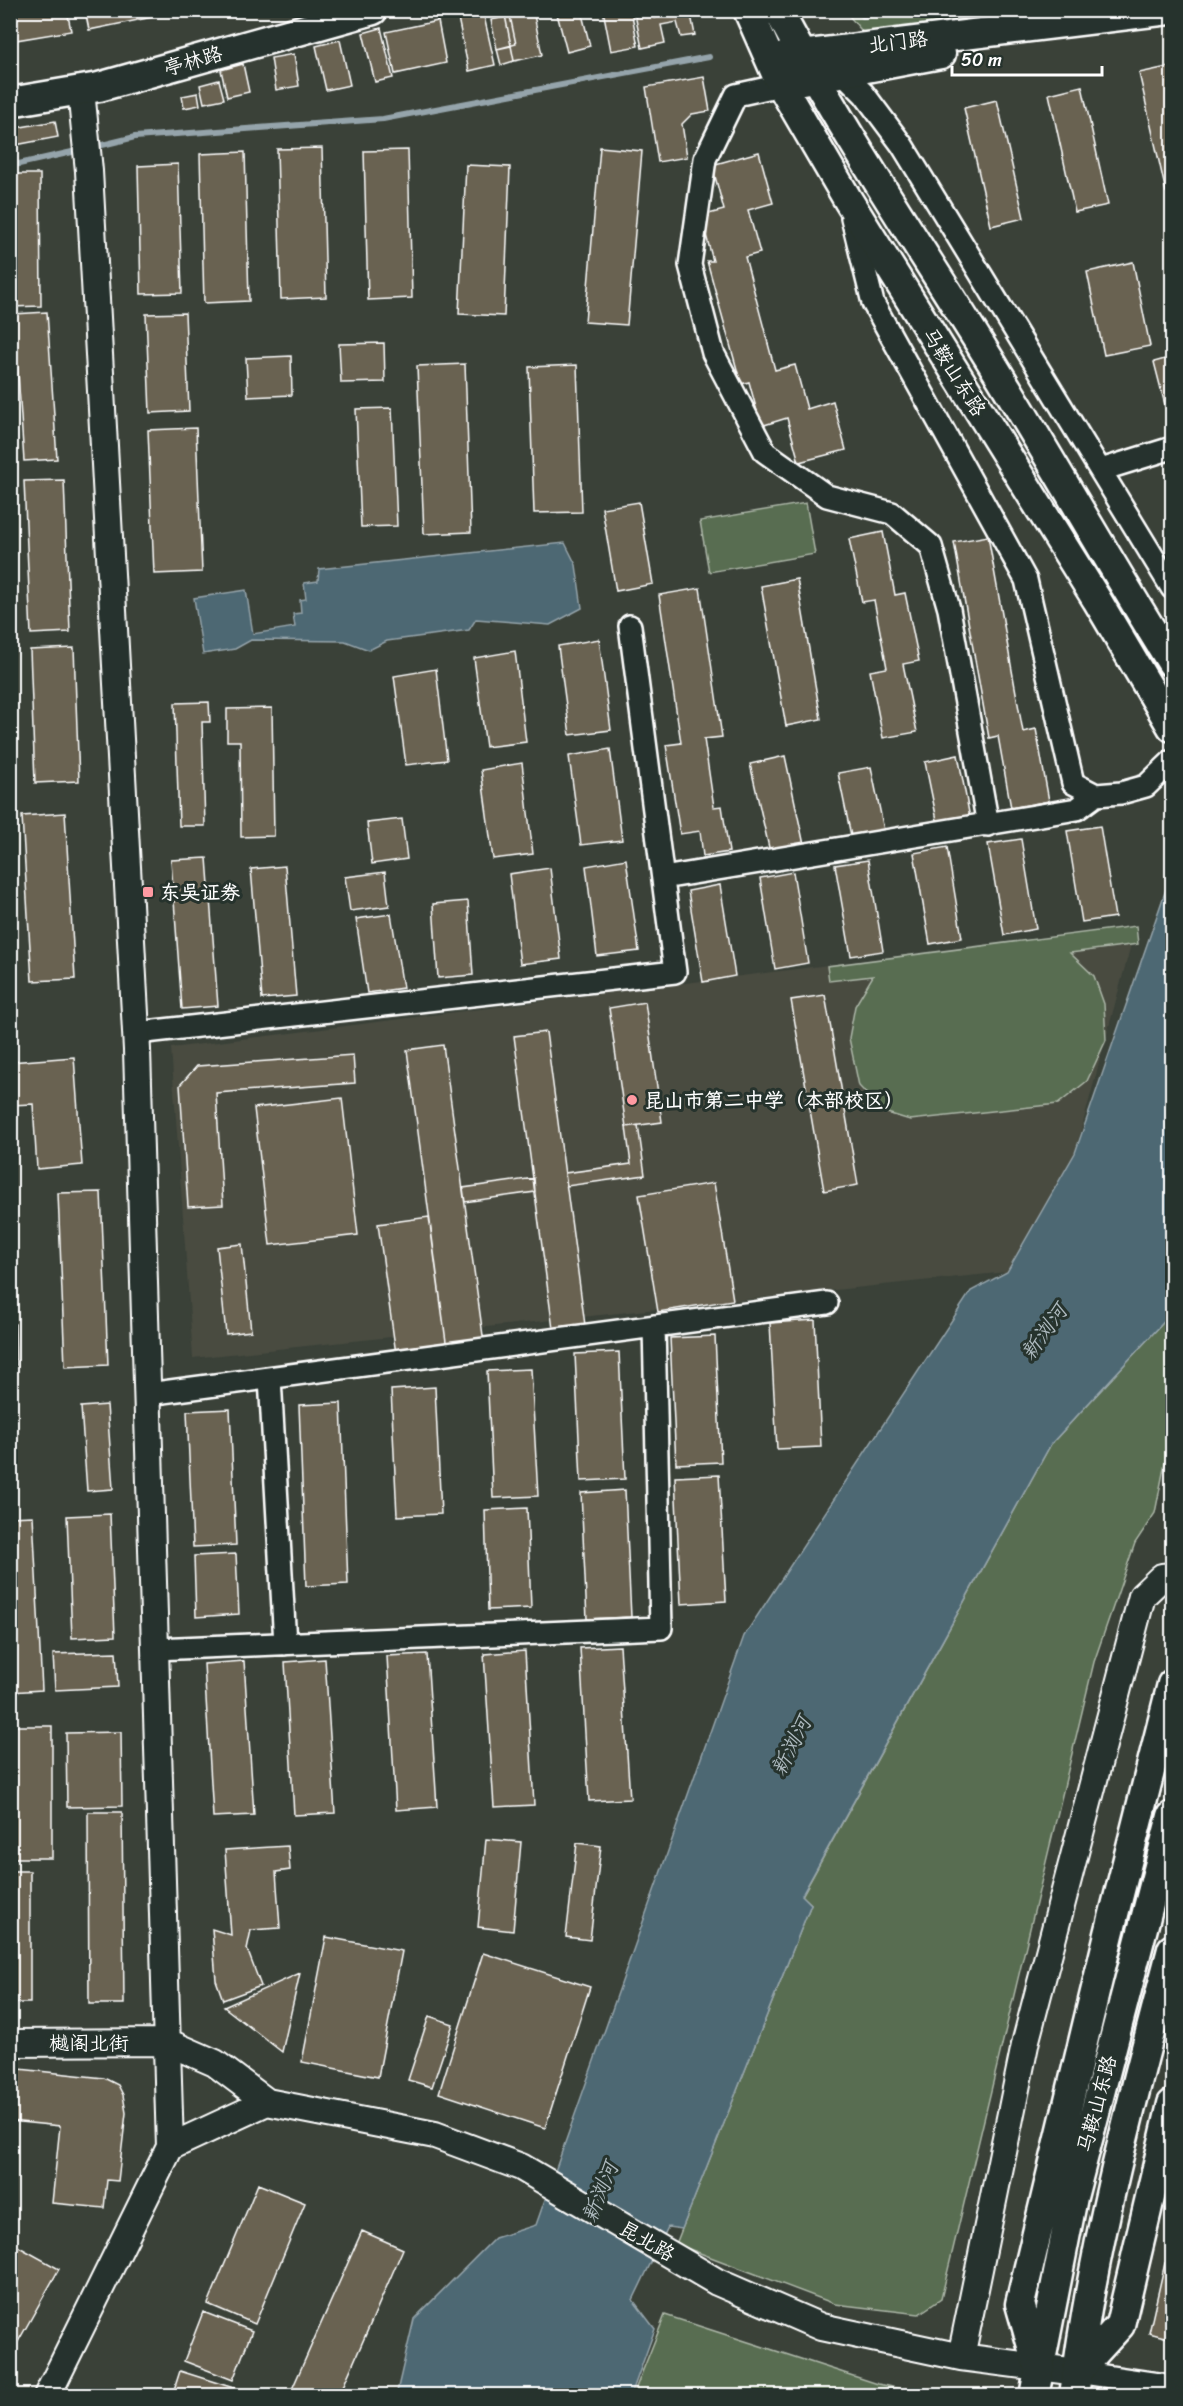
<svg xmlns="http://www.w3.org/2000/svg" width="1183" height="2406" viewBox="0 0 1183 2406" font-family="Sriracha,'LXGW WenKai TC',sans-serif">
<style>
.built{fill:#484b40}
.green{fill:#596d51;stroke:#acb6a8;stroke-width:1.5}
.water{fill:#4e6873;stroke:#95a4ab;stroke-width:1.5}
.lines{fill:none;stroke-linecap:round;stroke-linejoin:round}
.stream{stroke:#95a4ab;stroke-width:6}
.building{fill:#696251;stroke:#fff;stroke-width:1.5}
.minor-casing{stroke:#fff;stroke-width:26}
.tertiary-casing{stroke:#fff;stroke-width:30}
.secondary-casing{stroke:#fff;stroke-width:33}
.minor{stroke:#26332d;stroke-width:21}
.tertiary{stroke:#26332d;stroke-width:26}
.secondary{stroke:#26332d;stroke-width:28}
.poi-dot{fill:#ff9aa2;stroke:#26332d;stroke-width:2}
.labels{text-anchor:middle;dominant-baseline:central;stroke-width:6;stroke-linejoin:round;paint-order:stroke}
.street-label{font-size:20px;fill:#fff;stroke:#26332d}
.poi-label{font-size:20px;font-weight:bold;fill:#fff;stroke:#26332d;text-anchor:start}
.water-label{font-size:21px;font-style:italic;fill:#afbbc0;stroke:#26332d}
</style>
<rect width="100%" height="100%" fill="#3a4138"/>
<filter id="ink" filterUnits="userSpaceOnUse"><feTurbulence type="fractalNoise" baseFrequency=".0167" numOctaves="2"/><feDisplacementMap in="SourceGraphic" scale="12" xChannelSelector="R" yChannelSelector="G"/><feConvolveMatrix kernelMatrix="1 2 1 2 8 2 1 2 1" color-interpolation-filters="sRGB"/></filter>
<g filter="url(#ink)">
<!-- built -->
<path class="built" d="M1136,926L1075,1153L1007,1272L193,1358L171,1048Z"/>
<!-- green -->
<path class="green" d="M845,11H1003L866,36Z
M806,503L815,554L709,572L700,521Z
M1136,926L1138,944L1070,953L1094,976L1104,1004L1106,1040L1087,1081L1058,1104L910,1120L884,1112L859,1086L849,1038L855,1006L873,976L829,981L827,966Z
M1172,1313V1428L1155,1513L1135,1543L1094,1662L941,2299L919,2314L835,2304L676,2244L811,1904L802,1896L1051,1444Z
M665,2315L878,2384L928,2395H633Z"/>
<!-- water -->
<path class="water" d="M565,543L576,565L582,608L550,625L476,619L469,630L387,641L369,650L345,641L251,640L235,649L203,654L194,598L246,590L253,634L295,627L293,614L301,613L300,600L306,599L304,583L318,581L319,569Z
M1172,872V1313L1051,1444L802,1895L811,1904L682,2229L668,2227L633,2300L655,2329L631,2395L396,2396L414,2319L495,2238L536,2225L744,1636L971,1291L1007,1272L1075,1153Z"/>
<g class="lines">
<!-- stream -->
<path class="stream" d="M863,16L886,10
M94,147L135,137L383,119L709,57
M10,166L81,150"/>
</g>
<!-- building -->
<path class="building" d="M67,10L71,31L10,41V11Z
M85,10H152L153,17L89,30Z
M504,10H533L542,55L514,61Z
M556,10H581L590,46L567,52Z
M603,10H631L638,46L611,51Z
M634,10H652L654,18L690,10L695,35L681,37L677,22L661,25L665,43L642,48Z
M483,12L495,65L469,71L458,18Z
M510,16L516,44L497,49L491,20Z
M438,21L446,63L395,74L386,32Z
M381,28L393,78L375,82L363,33Z
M340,40L350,85L326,90L316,46Z
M511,46L514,61L501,65L497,49Z
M294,54L299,86L276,90L271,58Z
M243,64L249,92L227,97L221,70Z
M1172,66V190L1166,192L1139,73Z
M704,77L710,111L692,114L682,124L687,157L658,162L646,87Z
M219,80L224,99L204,103L200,85Z
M1082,86L1108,205L1075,212L1049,94Z
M198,93L200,105L184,108L182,96Z
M997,100L1024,218L991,226L964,108Z
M55,121L58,137L10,146V129Z
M600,147L642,151L627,325L585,322Z
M322,148L326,297L281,299L277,149Z
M408,150L412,298L368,300L364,151Z
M245,152L249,301L204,303L200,154Z
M759,152L773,203L748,210L760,253L745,257L775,370L795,365L807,409L833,401L846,450L799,462L787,418L761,426L749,382L741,384L707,261H713L701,216L724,210L712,165Z
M178,164L182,293L141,294L138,166Z
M466,165L510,167L504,316L459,314Z
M10,174H40L41,306L10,307Z
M1133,262L1150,346L1104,355L1087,272Z
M47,312L57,459L24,461L14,314Z
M185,313L189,411L150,413L146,314Z
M384,343L385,382L341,383L339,344Z
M291,356L292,395L248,397L246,358Z
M1172,357V432L1154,362Z
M465,364L471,532L424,534L417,366Z
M577,365L582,512L534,513L529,367Z
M392,408L397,526L361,527L356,409Z
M196,428L202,572L154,574L148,430Z
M64,480L70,632L31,634L24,481Z
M639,502L653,584L616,591L602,508Z
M883,532L895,595L905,593L919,661L903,664L917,732L883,738L870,671L887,668L874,600L862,602L849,539Z
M988,536L1023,732L1036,729L1049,801L1011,808L998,736L989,738L954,542Z
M797,579L821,719L786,726L761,586Z
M700,588L722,737L704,739L714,807L722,806L729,852L703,856L700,831L680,834L666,745L681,743L659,595Z
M599,639L611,730L570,735L558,646Z
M74,648L79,781L35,783L30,650Z
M515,651L526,742L486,747L474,658Z
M436,669L447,760L406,765L394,676Z
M209,702L210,722H202L205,826H179L175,703Z
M272,708L274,836L241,837L240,741H227V709Z
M610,749L622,840L581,845L569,756Z
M958,755L970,818L938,825L925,762Z
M785,756L804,845L770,852L750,764Z
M522,763L533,854L493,859L481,770Z
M871,767L884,830L851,836L838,773Z
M65,813L75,979L32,981L22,816Z
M402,819L407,859L372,864L367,823Z
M1100,826L1115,917L1082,922L1067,831Z
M1021,839L1036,929L1004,935L988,844Z
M947,847L962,938L930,944L914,853Z
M207,858L218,1006L182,1009L171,860Z
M626,859L639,951L597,956L586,866Z
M868,860L883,951L851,956L835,865Z
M285,866L296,996L262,999L251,869Z
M550,868L561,959L520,964L509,874Z
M385,872L389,906L350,911L345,877Z
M793,872L808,963L775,969L760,878Z
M720,885L735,976L703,982L688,891Z
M468,901L473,975L438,978L433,904Z
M391,914L403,988L367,993L356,919Z
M825,995L858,1185L824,1191L791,1000Z
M645,1002L662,1122L626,1127L609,1008Z
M546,1032L585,1325L553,1329L514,1036Z
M443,1045L484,1343L447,1349L407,1050Z
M353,1055L355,1083L216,1093L223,1205L188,1207L180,1085L197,1066Z
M74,1057L82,1165L37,1169L33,1104L10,1105V1062Z
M342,1098L358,1235L270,1245L254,1108Z
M638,1125L645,1175L567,1186L565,1173L631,1164L626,1127Z
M534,1178L535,1192L465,1202L463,1188Z
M714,1183L733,1300L658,1312L639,1195Z
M101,1192L108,1365L65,1367L58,1193Z
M429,1217L447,1349L396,1354L378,1224Z
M242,1244L251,1331L226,1334L217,1247Z
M815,1320L821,1447L777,1449L770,1323Z
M10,1324H15L16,1365L10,1366Z
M715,1336L721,1462L676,1464L670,1338Z
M619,1352L625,1479L581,1481L575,1354Z
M531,1369L538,1496L493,1498L487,1371Z
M435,1387L441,1514L397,1516L391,1390Z
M341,1403L348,1584L306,1586L299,1405Z
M107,1405L113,1489L87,1491L81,1407Z
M10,1409L17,1480L10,1481Z
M230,1409L236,1545L193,1547L187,1411Z
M719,1475L726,1601L681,1604L675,1477Z
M625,1490L631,1617L587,1619L581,1493Z
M527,1508L531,1608L488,1610L485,1510Z
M110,1514L115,1636L72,1638L67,1516Z
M33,1516L42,1690L10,1692V1517Z
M236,1554L239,1614L196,1617L194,1556Z
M620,1646L630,1799L589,1801L580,1648Z
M525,1651L534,1805L494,1807L484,1654Z
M116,1652L118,1687L55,1690L53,1654Z
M427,1654L437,1807L396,1810L387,1656Z
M325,1659L335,1813L294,1815L285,1662Z
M244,1661L254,1815L213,1817L204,1664Z
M12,1726H52V1858H11Z
M121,1732L122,1806L67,1807L66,1733Z
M88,1812H122L124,2004H89Z
M486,1839L521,1842L513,1931L478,1927Z
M577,1843L601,1846L590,1940L566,1937Z
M288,1846L290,1870L276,1872L280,1928L251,1930L247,1949L261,1986L223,2000L216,1980L212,1929L231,1935L225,1850Z
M10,1871H30V2003H10Z
M326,1937L402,1951L378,2077L302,2062Z
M483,1953L590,1987L545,2128L439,2093Z
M300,1973L282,2052L224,2007Z
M429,2016L453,2024L432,2087L408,2080Z
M10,2068L104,2078L118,2085L123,2095L126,2113L118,2181L107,2180L104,2208L52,2203L60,2126L10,2121Z
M258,2184L305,2203L255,2324L208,2304Z
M362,2231L403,2249L339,2396H289Z
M10,2242L59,2269L10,2356Z
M1165,2263L1172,2265V2339L1149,2333Z
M203,2312L252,2331L233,2380L184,2361Z
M180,2371L240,2390L238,2396H172Z"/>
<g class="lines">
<defs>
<path id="minor" d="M844,74L864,94L902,145L1172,588
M781,85L736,95L705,159L690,265L713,353L765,452L827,496L892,513L931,546L949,609L988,825
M852,218L873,303L1026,580L1073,783L1096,795L1121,793L1146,786L1172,761
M1101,470L1172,448
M663,878L1077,809L1096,795
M137,1033L675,972L630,626
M270,1378L285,1644
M148,1394L827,1303
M155,1649L661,1628L654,1326
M1077,2372L1172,2386"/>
<path id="tertiary" d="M10,2043L167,2042L215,2063L267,2102L435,2135L521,2167L717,2282L821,2327L961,2357L1077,2372
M170,2147L267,2102
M961,2357L1026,2040L1142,1596L1162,1577L1172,1576
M47,2396L170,2147L137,1050L89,171L81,90"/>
<path id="secondary" d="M748,10L781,85L848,200L1097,600L1172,727
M778,10C840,128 915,239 985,352C1049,455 1108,561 1172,663
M784,57L1169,10
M797,81L941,54
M10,102L99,87L373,10
M1038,2367L1020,2304L1109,1934L1172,1684
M1077,2372L1120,2325L1172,2104
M1034,2396L1073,2197L1172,1816
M1074,2396C1093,2243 1133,2097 1172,1949"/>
</defs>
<!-- minor casing -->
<use href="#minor" class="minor-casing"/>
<!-- tertiary casing -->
<use href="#tertiary" class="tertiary-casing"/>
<!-- secondary casing -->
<use href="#secondary" class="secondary-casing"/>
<!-- minor -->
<use href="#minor" class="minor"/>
<!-- tertiary -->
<use href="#tertiary" class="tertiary"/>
<!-- secondary -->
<use href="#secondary" class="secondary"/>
</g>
</g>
<!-- markers -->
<g class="poi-dot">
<rect x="142" y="886" width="12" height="12" rx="3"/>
<circle cx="632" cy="1100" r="6"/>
</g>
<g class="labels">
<!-- street labels -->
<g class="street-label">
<text transform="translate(898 42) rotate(-7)">北门路</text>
<text transform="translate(193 61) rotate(-16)">亭林路</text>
<text transform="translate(954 372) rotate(58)">马鞍山东路</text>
<text x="89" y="2043">樾阁北街</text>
<text transform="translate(1097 2104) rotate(-75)">马鞍山东路</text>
<text transform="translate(647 2241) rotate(30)">昆北路</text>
</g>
<!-- poi labels -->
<g class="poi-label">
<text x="160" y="892">东吴证券</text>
<text x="644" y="1100">昆山市第二中学（本部校区）</text>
</g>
<!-- water labels -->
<g class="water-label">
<text transform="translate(1044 1332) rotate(-54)">新浏河</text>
<text transform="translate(791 1746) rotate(-63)">新浏河</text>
<text transform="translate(600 2192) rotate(-68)">新浏河</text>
</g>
</g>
<!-- margin -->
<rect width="1183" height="2406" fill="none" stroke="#26332d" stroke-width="36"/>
<rect x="18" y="18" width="1147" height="2370" fill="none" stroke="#fff" stroke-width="2" filter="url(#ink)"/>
<!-- scale -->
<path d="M952 66v9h150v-9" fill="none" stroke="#ffffff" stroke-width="3"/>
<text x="961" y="66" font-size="18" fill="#ffffff" stroke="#26332d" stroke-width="4.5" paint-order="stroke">50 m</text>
</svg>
